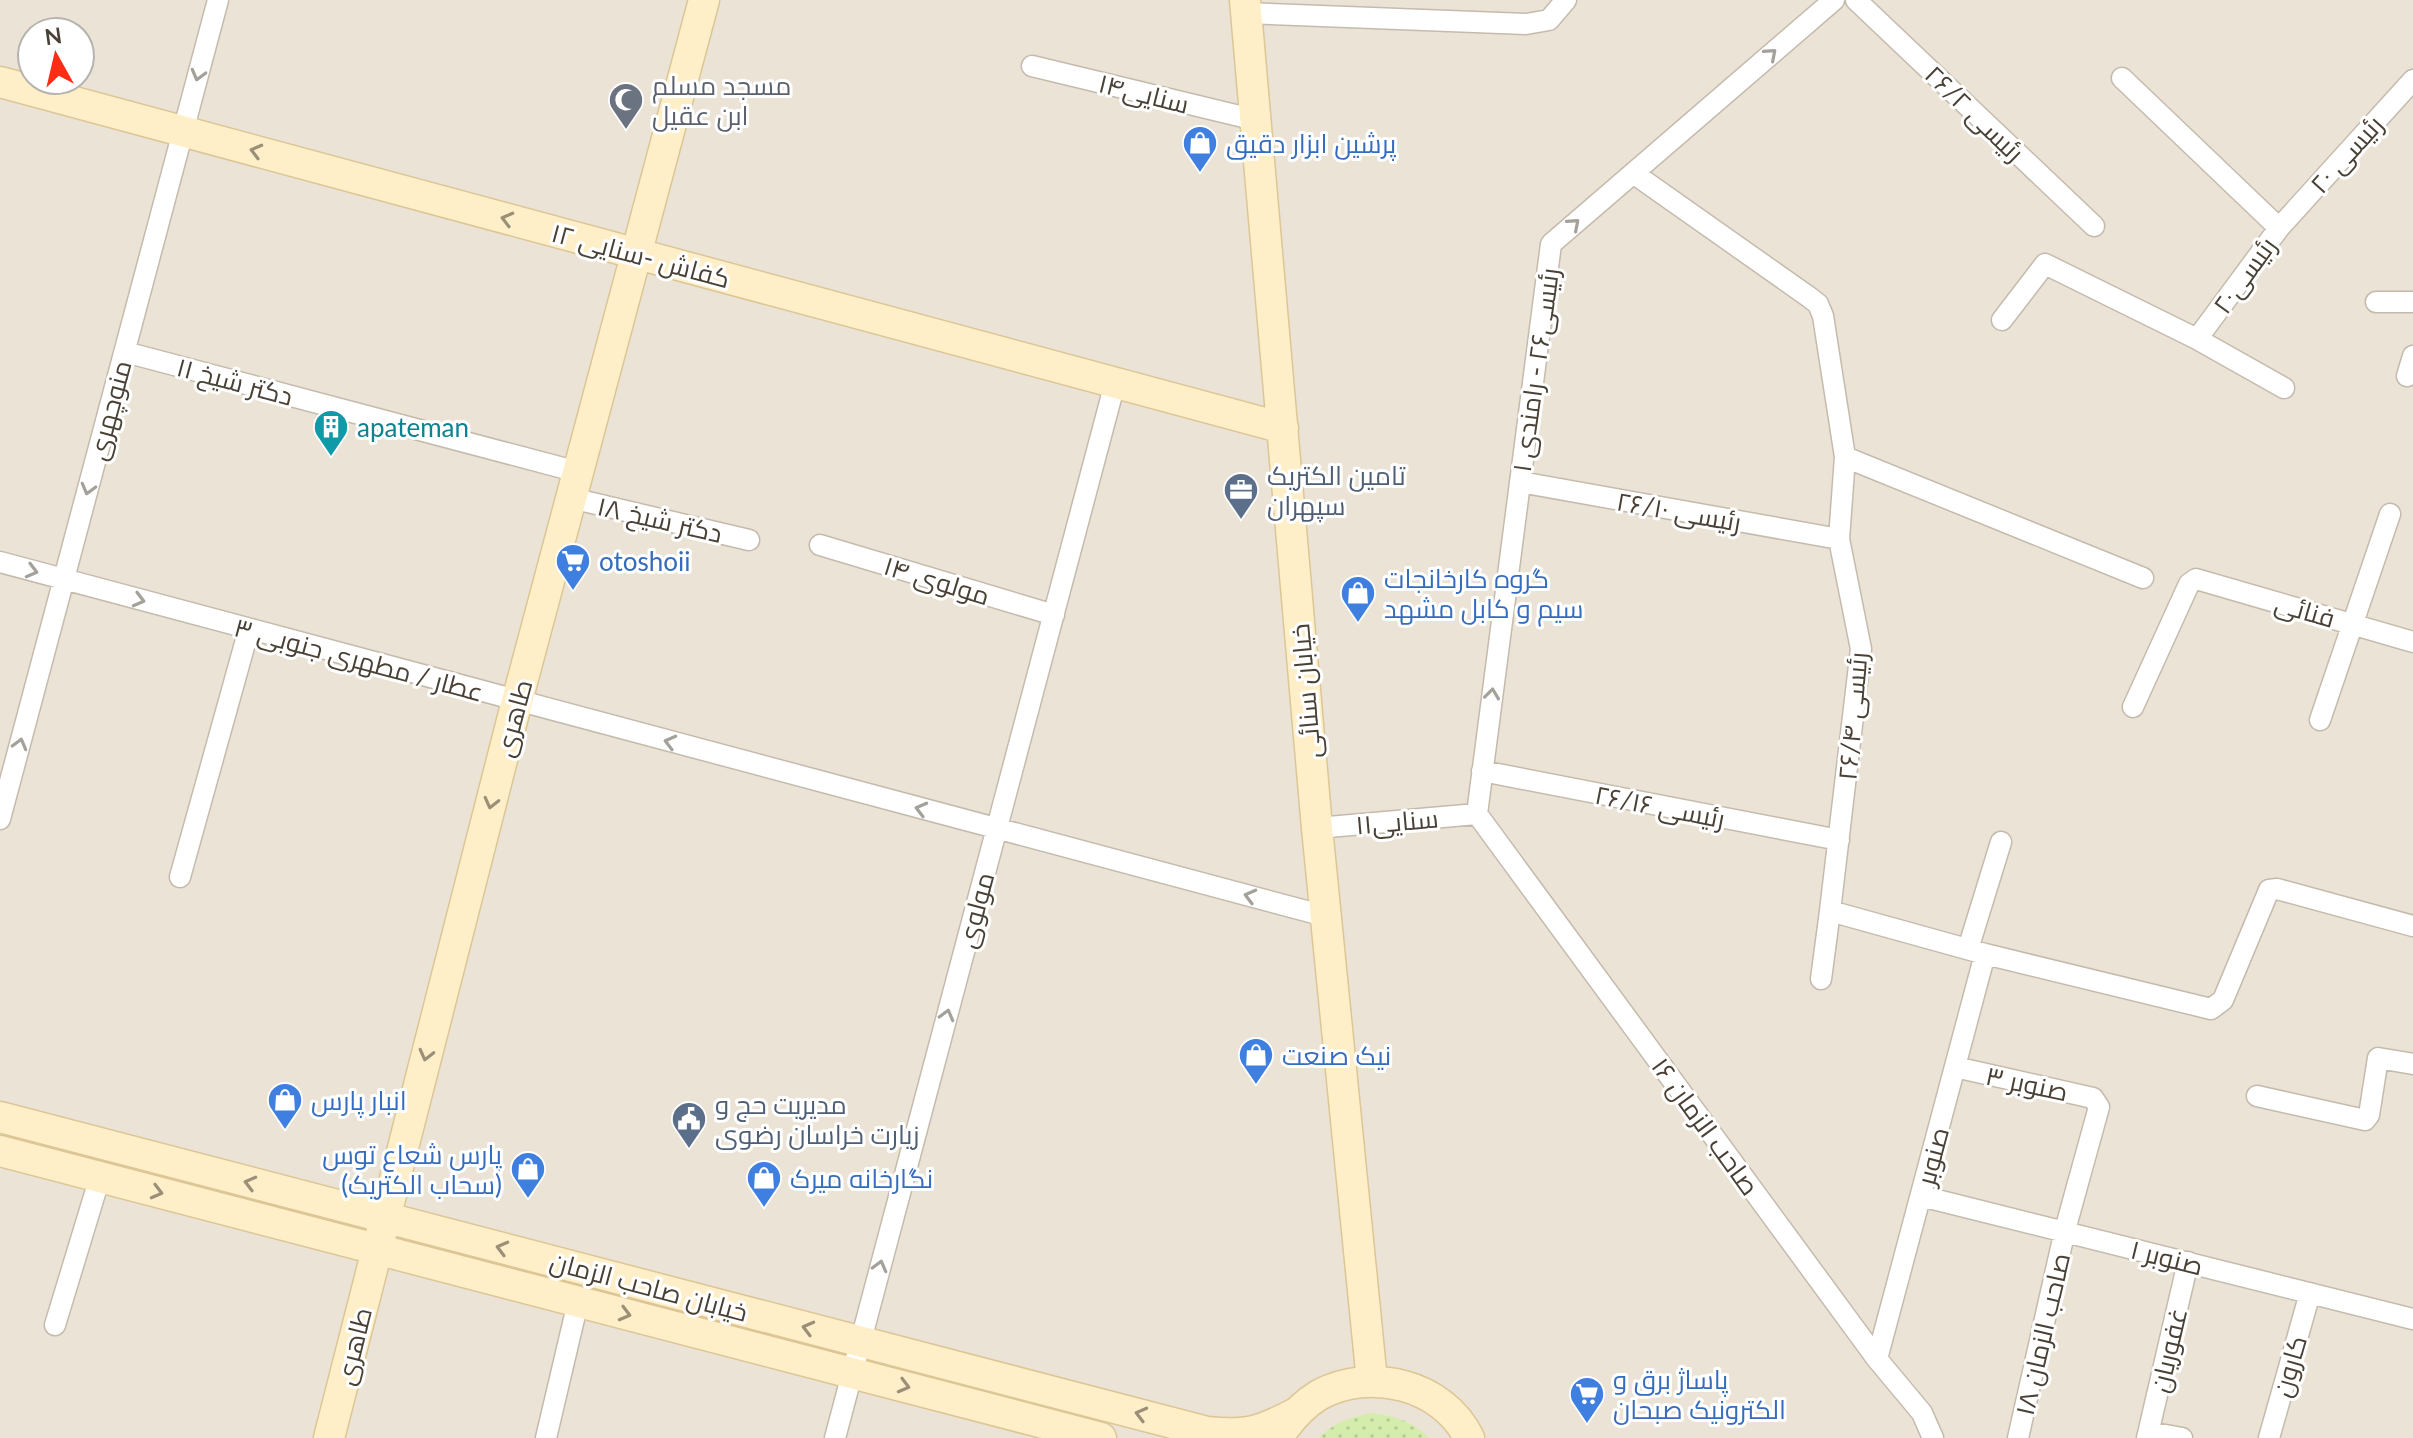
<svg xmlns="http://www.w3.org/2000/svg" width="2413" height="1438" viewBox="0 0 2413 1438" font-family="Lato,Cairo,sans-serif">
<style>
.residential{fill:#eae3d6;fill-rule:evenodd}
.grass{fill:url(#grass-dots)}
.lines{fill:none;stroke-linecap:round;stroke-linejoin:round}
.street-casing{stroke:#c5bbad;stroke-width:23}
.secondary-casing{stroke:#ddc696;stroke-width:33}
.street{stroke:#fff;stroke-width:20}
.secondary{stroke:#ffefc9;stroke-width:30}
.oneway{stroke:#a4a09a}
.oneway2{stroke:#9b8f78}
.labels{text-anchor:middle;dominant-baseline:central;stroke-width:6;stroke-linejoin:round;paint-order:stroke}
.worship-label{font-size:26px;fill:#5b616d;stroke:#fff;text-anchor:start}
.street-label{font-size:26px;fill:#4a4136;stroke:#fff}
.shop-label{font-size:26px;fill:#366cbe;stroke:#fff;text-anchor:start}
.culture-label{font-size:26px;fill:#0d838f;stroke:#fff;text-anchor:start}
.service-label{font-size:26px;fill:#4e5e75;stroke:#fff;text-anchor:start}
</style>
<defs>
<pattern id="grass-dots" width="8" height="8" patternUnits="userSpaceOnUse" patternTransform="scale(2)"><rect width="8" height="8" fill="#d4edad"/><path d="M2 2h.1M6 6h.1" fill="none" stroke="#b8cc95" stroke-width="1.8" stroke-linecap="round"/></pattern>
</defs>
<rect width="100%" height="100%" fill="#f5f1e8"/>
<!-- residential -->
<path class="residential" d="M0,0H2413V1438H0ZM32,32H80V80H32Z"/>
<!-- grass -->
<path class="grass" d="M1372,1413C1395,1416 1412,1421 1429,1438H1319C1334,1422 1351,1417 1372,1413Z"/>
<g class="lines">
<defs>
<path id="street" d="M1856,0L2094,226
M1246,13L1526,24L1549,20L1566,0
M1032,66L1256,120
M2122,78L2279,228
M1633,173L1809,297L1818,304L1823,316L1845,457L1839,539L1861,649L1830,911L1985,954L2211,1009L2223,1000L2269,890L2277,889L2413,926
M2376,302H2413
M2002,320L2045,264L2197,339
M125,352L578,472
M2407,376L2413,356
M2284,388L2197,339L2279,228L2413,80
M1845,457L2143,578
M1520,482L1839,539
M571,498L749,540
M820,545L1054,615
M0,562L1325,916
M2133,707L2189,584L2196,579L2413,642
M2320,720L2390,514
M1482,771L1839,840
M1477,814L1551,244L1834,0
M1477,814L1877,1359L1922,1413L1933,1438
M0,819L218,0
M1317,828L1477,814
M180,877L249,629
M1968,949L2001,842
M1821,979L1830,911
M1955,1067L2093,1098L2099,1107L2065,1230L2018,1438
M2257,1096L2365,1120L2369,1115L2378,1058L2413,1064
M1921,1196L2413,1319
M55,1325L100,1177
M1877,1359L1985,954
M2149,1432L2182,1438
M546,1438L578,1302
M835,1438L1115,383
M2147,1438L2188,1262
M2269,1438L2310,1293"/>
<path id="secondary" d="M1245,0L1317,828L1372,1381
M0,82L1283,428
M0,1117L1207,1432C1247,1436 1260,1432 1296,1413
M0,1151L1101,1438
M1283,1430C1293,1416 1304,1404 1319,1395C1369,1367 1443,1384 1469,1438
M329,1438L517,701L704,0"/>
</defs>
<!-- street casing -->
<use href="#street" class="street-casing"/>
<!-- secondary casing -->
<use href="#secondary" class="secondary-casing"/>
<!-- street -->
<use href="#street" class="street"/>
<!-- secondary -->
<use href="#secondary" class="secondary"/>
</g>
<!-- one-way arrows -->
<defs><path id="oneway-chevron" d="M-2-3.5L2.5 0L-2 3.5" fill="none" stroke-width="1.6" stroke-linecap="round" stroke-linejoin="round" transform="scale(2)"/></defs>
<g class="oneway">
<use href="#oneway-chevron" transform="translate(1771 54) rotate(-41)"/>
<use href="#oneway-chevron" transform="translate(198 75) rotate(105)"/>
<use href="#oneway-chevron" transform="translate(1574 224) rotate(-41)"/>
<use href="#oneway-chevron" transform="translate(88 489) rotate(105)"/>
<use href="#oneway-chevron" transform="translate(32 571) rotate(15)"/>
<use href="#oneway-chevron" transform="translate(139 600) rotate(15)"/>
<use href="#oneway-chevron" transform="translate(1492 694) rotate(-83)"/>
<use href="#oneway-chevron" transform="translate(670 742) rotate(-165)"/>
<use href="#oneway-chevron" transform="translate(20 744) rotate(-75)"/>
<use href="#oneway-chevron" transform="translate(921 809) rotate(-165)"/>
<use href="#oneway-chevron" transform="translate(1250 896) rotate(-165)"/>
<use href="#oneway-chevron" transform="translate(947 1015) rotate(-75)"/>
<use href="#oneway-chevron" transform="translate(880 1266) rotate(-75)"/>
</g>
<g class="oneway2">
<use href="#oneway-chevron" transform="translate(256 151) rotate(-165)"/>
<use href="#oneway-chevron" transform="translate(507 219) rotate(-165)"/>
<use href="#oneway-chevron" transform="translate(491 803) rotate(104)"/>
<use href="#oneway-chevron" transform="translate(426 1055) rotate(104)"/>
<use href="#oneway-chevron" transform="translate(250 1183) rotate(-165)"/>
<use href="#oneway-chevron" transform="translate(157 1192) rotate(15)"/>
<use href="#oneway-chevron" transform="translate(502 1248) rotate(-165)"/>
<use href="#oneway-chevron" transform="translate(625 1314) rotate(15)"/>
<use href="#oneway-chevron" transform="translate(808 1328) rotate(-165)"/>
<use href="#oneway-chevron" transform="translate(904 1386) rotate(15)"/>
<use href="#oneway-chevron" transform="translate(1141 1414) rotate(-165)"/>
</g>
<!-- icons -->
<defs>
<symbol id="mosque-pin" viewBox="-11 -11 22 30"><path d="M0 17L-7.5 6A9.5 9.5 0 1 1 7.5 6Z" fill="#6b7280" stroke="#fff"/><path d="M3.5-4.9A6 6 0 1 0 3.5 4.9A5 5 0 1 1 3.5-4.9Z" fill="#fff"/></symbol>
<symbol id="shop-pin" viewBox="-11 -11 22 30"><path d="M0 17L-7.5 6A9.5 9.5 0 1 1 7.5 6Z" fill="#3f7fe0" stroke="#fff"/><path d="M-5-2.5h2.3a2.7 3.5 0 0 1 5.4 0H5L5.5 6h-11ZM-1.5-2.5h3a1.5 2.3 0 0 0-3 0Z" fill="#fff"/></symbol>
<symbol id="building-pin" viewBox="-11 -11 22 30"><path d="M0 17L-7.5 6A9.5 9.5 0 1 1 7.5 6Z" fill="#0f9aa8" stroke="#fff"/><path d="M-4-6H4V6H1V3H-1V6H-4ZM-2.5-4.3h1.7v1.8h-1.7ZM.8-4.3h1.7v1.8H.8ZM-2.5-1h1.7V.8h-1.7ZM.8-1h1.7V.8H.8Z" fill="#fff"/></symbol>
<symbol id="office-pin" viewBox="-11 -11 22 30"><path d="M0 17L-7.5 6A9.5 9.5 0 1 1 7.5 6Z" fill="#5c6f8a" stroke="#fff"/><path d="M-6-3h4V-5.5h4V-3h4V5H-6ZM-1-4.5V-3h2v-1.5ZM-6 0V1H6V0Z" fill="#fff"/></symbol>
<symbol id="supermarket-pin" viewBox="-11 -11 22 30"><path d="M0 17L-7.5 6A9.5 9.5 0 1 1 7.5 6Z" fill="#3f7fe0" stroke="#fff"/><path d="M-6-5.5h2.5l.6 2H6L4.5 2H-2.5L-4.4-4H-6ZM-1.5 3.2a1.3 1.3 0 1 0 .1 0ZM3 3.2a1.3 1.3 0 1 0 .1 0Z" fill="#fff"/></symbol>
<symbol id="civic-pin" viewBox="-11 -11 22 30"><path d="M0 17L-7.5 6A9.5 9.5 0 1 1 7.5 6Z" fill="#5c6f8a" stroke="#fff"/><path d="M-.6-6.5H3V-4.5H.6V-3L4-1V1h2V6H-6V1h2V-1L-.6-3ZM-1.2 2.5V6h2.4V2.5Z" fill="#fff"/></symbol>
</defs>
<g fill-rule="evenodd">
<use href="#mosque-pin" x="606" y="80" width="40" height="54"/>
<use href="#shop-pin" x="1180" y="123" width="40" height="54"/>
<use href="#building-pin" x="311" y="407" width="40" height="54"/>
<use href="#office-pin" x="1221" y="470" width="40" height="54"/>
<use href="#supermarket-pin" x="553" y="541" width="40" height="54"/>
<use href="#shop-pin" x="1338" y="573" width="40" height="54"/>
<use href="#shop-pin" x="1236" y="1035" width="40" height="54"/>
<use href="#shop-pin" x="265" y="1080" width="40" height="54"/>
<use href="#civic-pin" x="669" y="1099" width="40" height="54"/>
<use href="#shop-pin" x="508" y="1149" width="40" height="54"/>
<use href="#shop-pin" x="744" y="1158" width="40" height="54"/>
<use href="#supermarket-pin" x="1567" y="1374" width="40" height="54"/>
</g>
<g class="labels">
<!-- worship labels -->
<g class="worship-label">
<text x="652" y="85">مسجد مسلم<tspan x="652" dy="30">ابن عقیل</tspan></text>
</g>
<!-- street labels -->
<g class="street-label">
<text transform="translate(1144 93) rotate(14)">سنایی۱۴</text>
<text transform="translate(1975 113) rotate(44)">رئیسی ۲۶/۲</text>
<text transform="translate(2346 154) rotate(-48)">رئیسی ۲۰</text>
<text transform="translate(641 255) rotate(15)">کفاش -سنایی ۱۲</text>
<text transform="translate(2244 275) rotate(-54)">رئیسی۲۰</text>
<text transform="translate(1535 370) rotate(-82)">رئیسی۲۶ - رامندی ۱</text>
<text transform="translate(235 381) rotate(15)">دکتر شیخ ۱۱</text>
<text transform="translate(109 410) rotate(-75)">منوچهری</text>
<text transform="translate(1679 511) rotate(10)">رئیسی ۲۶/۱۰</text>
<text transform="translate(660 519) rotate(13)">دکتر شیخ ۱۸</text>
<text transform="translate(937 580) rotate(17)">مولوی ۱۴</text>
<text transform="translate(2305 610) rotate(16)">فنائی</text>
<text transform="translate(359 659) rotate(15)">عطار / مطهری جنوبی ۳</text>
<text transform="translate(1305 691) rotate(-95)">خیابان سنائی</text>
<text transform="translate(1852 716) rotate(-85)">رئیسی ۲۶/۴</text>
<text transform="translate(513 718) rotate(-75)">طاهری</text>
<text transform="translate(1660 806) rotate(11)">رئیسی ۲۶/۱۶</text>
<text transform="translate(1397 821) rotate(-5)">سنایی۱۱</text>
<text transform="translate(975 910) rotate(-75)">مولوی</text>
<text transform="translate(2027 1083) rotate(12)">صنوبر ۳</text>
<text transform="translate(1706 1126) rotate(54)">صاحب الزمان ۱۶</text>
<text transform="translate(1932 1156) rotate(-75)">صنوبر</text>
<text transform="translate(2167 1257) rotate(14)">صنوبر ۱</text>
<text transform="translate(649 1286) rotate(15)">خیابان صاحب الزمان</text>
<text transform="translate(2042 1334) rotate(-77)">صاحب الزمان ۱۸</text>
<text transform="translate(353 1346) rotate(-76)">طاهری</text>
<text transform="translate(2168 1350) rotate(-77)">غفوریان</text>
<text transform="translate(2289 1366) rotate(-74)">کارون</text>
</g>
<!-- shop labels -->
<g class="shop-label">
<text x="1226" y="143">پرشین ابزار دقیق</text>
<text x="599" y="561">otoshoii</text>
<text x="1384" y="578">گروه کارخانجات<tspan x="1384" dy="30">سیم و کابل مشهد</tspan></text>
<text x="1282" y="1055">نیک صنعت</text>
<text x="311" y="1100">انبار پارس</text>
<text x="502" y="1154" text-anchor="end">پارس شعاع توس<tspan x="502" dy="30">(سحاب الکتریک)</tspan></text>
<text x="790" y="1178">نگارخانه میرک</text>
<text x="1613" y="1379">پاساژ برق و<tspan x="1613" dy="30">الکترونیک صبحان</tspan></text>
</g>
<!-- culture labels -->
<g class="culture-label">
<text x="357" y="427">apateman</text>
</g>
<!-- service labels -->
<g class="service-label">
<text x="1267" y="475">تامین الکتریک<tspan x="1267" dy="30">سپهران</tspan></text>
<text x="715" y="1104">مدیریت حج و<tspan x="715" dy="30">زیارت خراسان رضوی</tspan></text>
</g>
</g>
<!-- north arrow -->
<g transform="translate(56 56) rotate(352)"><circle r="38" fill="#ffffff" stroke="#b7b3af" stroke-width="2"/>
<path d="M0-6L14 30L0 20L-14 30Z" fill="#ff2c16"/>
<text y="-12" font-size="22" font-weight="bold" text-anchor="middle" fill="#4a4136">N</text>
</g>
</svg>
